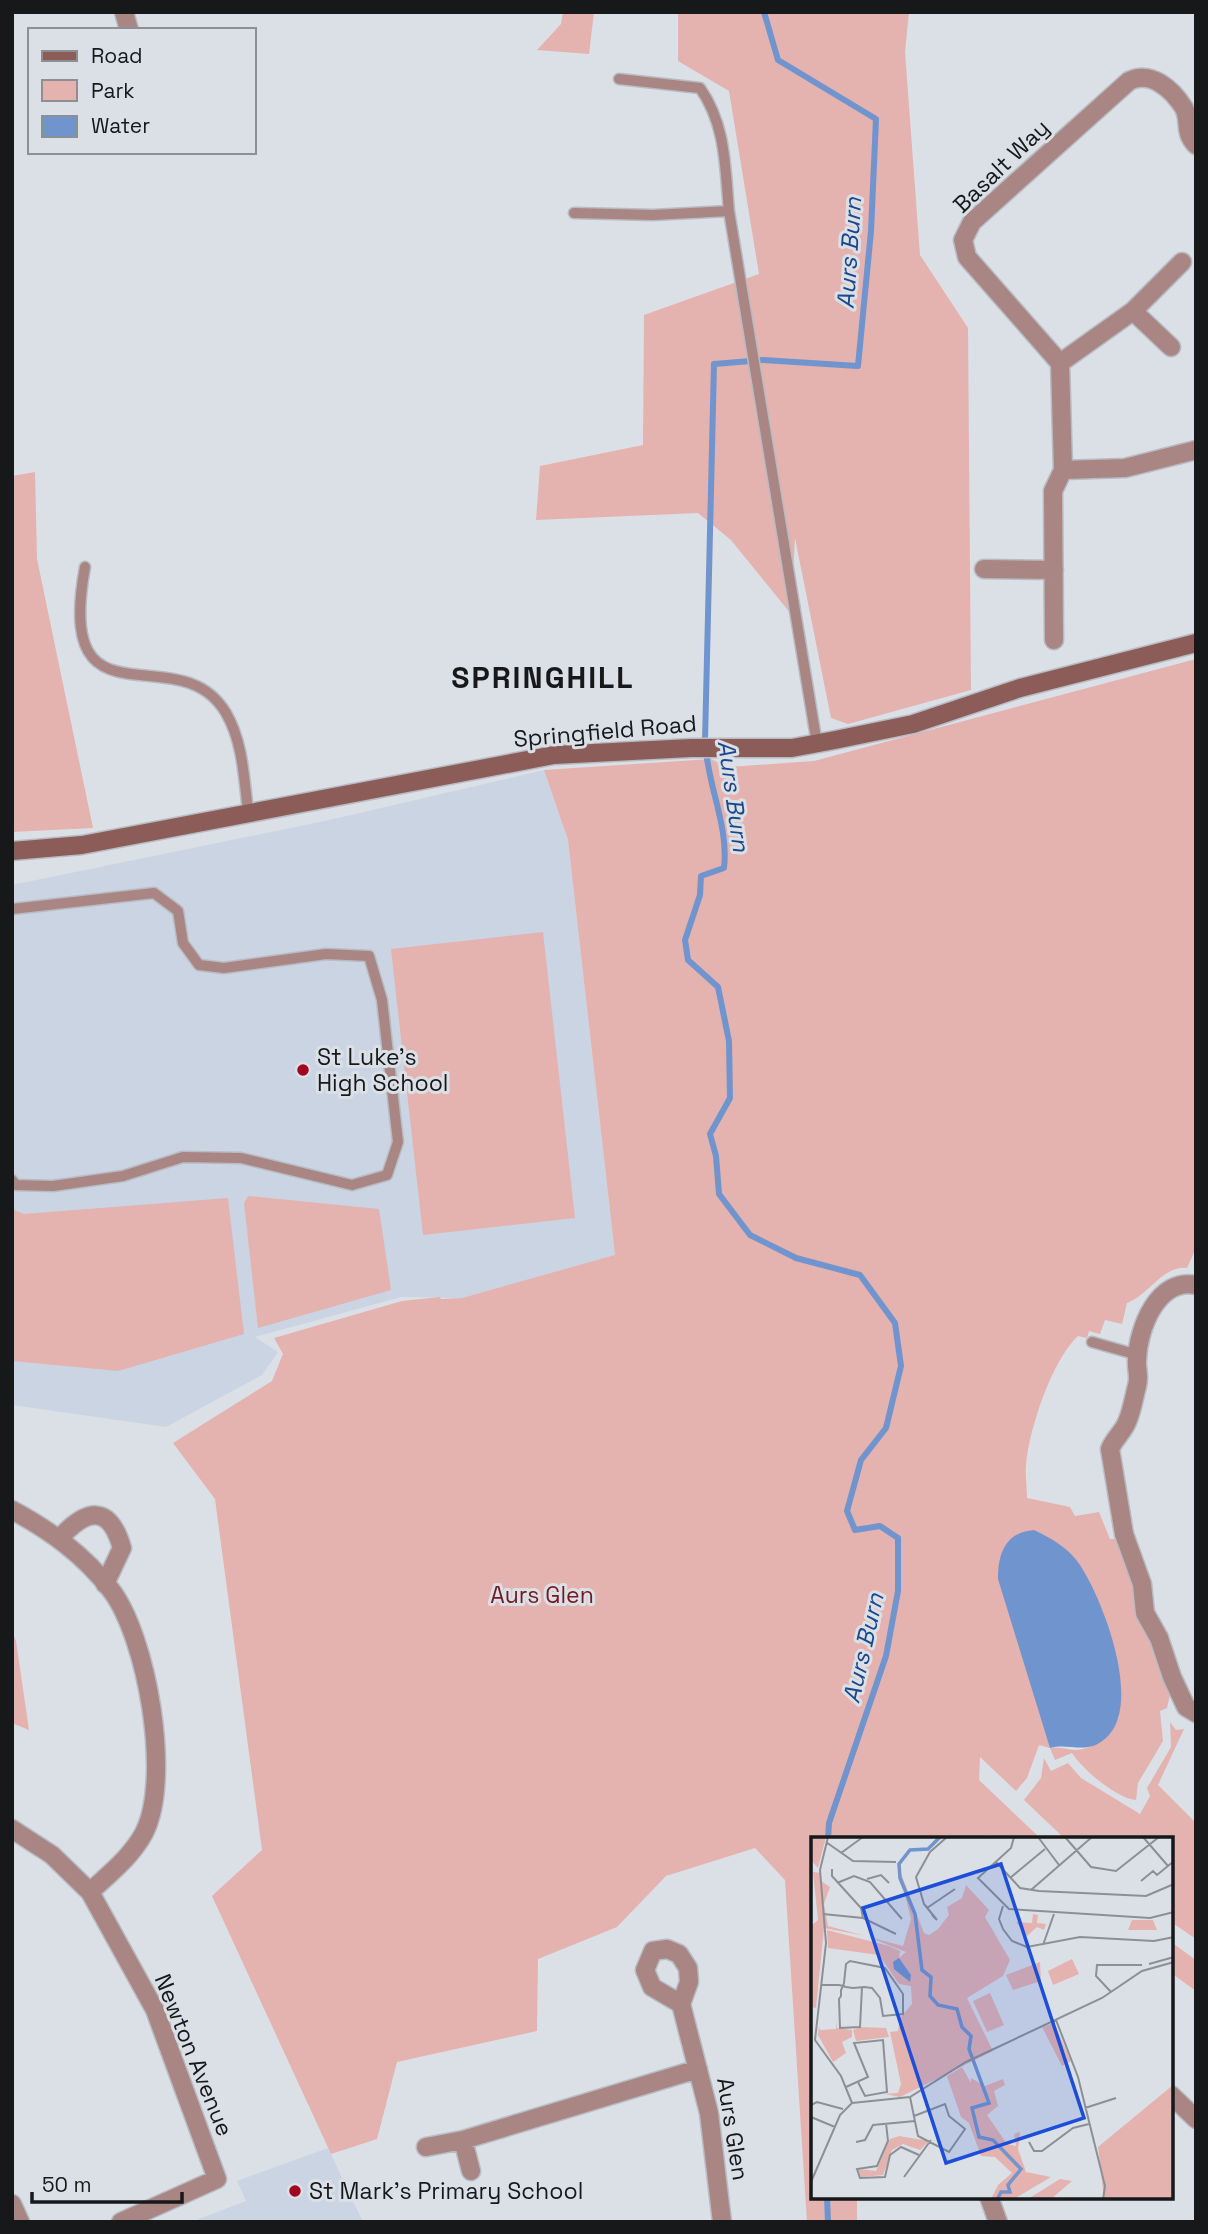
<svg xmlns="http://www.w3.org/2000/svg" width="1208" height="2234" viewBox="0 0 1208 2234" font-family="'Space Grotesk',sans-serif">
<style>
.built{fill:#cbd4e2}
.green{fill:#e4b2af;fill-rule:evenodd}
.water{fill:#7094cd}
.lines{fill:none;stroke-linecap:round;stroke-linejoin:round}
.stream{stroke:#7094cd;stroke-width:6}
.lane-casing{stroke:#b8bcc2;stroke-width:13}
.street-casing{stroke:#b8bcc2;stroke-width:21}
.secondary-casing{stroke:#b8bcc2;stroke-width:21}
.lane{stroke:#a98684;stroke-width:10}
.street{stroke:#a98684;stroke-width:18}
.secondary{stroke:#8c5c59;stroke-width:18}
.poi-dot{fill:#a2031f;stroke:#dbe0e7;stroke-width:2.5}
.labels{text-anchor:middle;dominant-baseline:central;stroke-width:6;stroke-linejoin:round;paint-order:stroke}
.street-label{font-size:23px;fill:#16181a;stroke:#dbe0e7}
.poi-label{font-size:23px;fill:#16181a;stroke:#dbe0e7;text-anchor:start}
.park-label{font-size:23px;fill:#74191e;stroke:#dbe0e7}
.water-label{font-size:24px;font-style:italic;fill:#1b478c;stroke:#dbe0e7}
.district-label{font-size:30px;font-weight:bold;letter-spacing:2px;fill:#16181a;stroke:#dbe0e7}
.inset-river{fill:none;stroke:#7094cd;stroke-width:3.5}
.inset-road{fill:none;stroke:#8c9095;stroke-width:2}
.view{fill:#1d4ed8;fill-opacity:0.15;stroke:#1d4ed8;stroke-width:3.5}
.inset-edge{fill:none;stroke:#16181a;stroke-width:3.5}
</style>
<rect width="100%" height="100%" fill="#dbe0e7"/>
<!-- built -->
<path class="built" d="M544,770L568,840L615,1256L462,1298L401,1297L255,1337L278,1352L262,1375L166,1427L12,1405V885L325,821Z
M328,2148L363,2222H191L246,2201L237,2181Z"/>
<!-- green -->
<path class="green" d="M563,12H594L589,54L537,50L561,24Z
M678,12H909L905,52L920,255L968,328L971,690L848,724L831,718L795,538L791,614L731,540L698,513L536,520L540,466L643,445L644,315L759,274L729,91L678,61Z
M35,472L37,559L93,828L12,832V476Z
M1196,659V1248L1187,1268C1163,1265 1149,1295 1127,1303L1122,1324L1105,1320L1100,1334L1089,1331L1087,1338L1078,1336C1052,1360 1029,1429 1026,1465C1025,1475 1027,1487 1027,1498L1070,1507L1075,1516L1099,1512L1110,1539H1116L1170,1695L1167,1708L1160,1711L1163,1741L1138,1783L1136,1800C1116,1798 1083,1770 1072,1753L1055,1760L1050,1748L1039,1745L1027,1778L1016,1791L980,1757L979,1780L1040,1838H993L988,1835L986,1839H813V2197H857V2222H807L785,1880L755,1848L666,1876L617,1927L538,1959L537,2031L397,2062L377,2139L331,2154L212,1896L262,1850L215,1499L173,1443L272,1381L283,1354L274,1338L402,1301L440,1297L441,1299L462,1298L615,1255L568,840L544,770L711,759L728,767L814,761ZM1120,1716C1108,1731 1098,1749 1077,1750C1067,1750 1060,1746 1050,1748Z
M543,932L575,1218L423,1235L391,949Z
M248,1196L379,1209L391,1290L258,1328L244,1203Z
M228,1198L244,1334L118,1371L12,1361V1209L24,1214Z
M12,1631L16,1641L29,1730L12,1723Z
M1170,1722L1176,1730L1184,1729L1158,1785L1196,1823V1939L1171,1922V1839L1064,1838L1024,1800L1041,1778L1044,1758L1051,1771L1068,1763L1081,1778L1140,1814L1150,1796L1147,1788L1171,1747Z
M1171,1942L1196,1960V1991L1171,1973Z"/>
<!-- water -->
<path class="water" d="M1034,1530C1052,1539 1068,1547 1080,1565C1103,1600 1141,1699 1109,1735C1089,1757 1071,1742 1050,1748L998,1579C998,1553 1006,1532 1034,1530Z"/>
<g class="lines">
<!-- stream -->
<path class="stream" d="M764,12L778,60L876,119L871,231L858,366L763,360L714,364L705,741C707,785 729,825 724,868L701,876L700,895L685,940L688,960L718,987L729,1041L730,1098L710,1134L716,1156L719,1194L750,1235L796,1258L860,1275L895,1323L901,1366L886,1428L861,1460L847,1511L855,1530L880,1526L898,1538V1591L886,1656L829,1823L828,1839
M813,2034V2061
M827,2197L828,2222"/>
<defs>
<path id="lane" d="M619,79L700,88C726,125 725,167 729,211L817,744
M574,213L653,215L729,211
M85,567C54,736 179,633 226,713C243,742 244,779 248,811
M12,909L154,893L178,911L183,943L199,965L224,968L326,954L369,956L382,1000L398,1142L387,1175L352,1185L241,1158L183,1157L123,1176L53,1186L16,1185L12,1180
M1092,1342L1138,1355"/>
<path id="street" d="M124,12L129,30
M1196,145C1183,131 1191,122 1184,108C1172,89 1151,70 1129,81L972,222L963,240L967,257L1060,363L1063,470L1125,468L1196,450
M1133,311L1171,347
M1060,363L1133,311L1182,262
M984,569L1054,570
M1054,640L1053,491L1063,470
M1196,1285C1158,1277 1138,1328 1137,1360C1136,1369 1140,1375 1137,1386C1134,1397 1132,1411 1127,1422C1123,1432 1114,1439 1110,1449L1124,1534L1142,1584L1145,1613L1159,1638L1172,1677L1186,1707L1196,1713
M12,1510C51,1531 84,1555 111,1590C147,1637 172,1779 144,1833C131,1857 110,1873 90,1892
M59,1539C86,1509 109,1503 122,1548L105,1584
M12,1829L52,1855L90,1892L155,2010L217,2179L121,2222
M681,2004L652,1987L645,1970L653,1951L667,1949L679,1954L688,1968L689,1982L681,2004L709,2113L722,2222
M1171,2095L1196,2119
M463,2140L471,2171
M426,2147L463,2140L698,2069
M989,2197L998,2222
M12,2204L20,2222"/>
<path id="secondary" d="M12,851L82,845L554,755L691,748H792L835,740L913,724L1020,688L1196,643"/>
</defs>
<!-- lane casing -->
<use href="#lane" class="lane-casing"/>
<!-- street casing -->
<use href="#street" class="street-casing"/>
<!-- secondary casing -->
<use href="#secondary" class="secondary-casing"/>
<!-- lane -->
<use href="#lane" class="lane"/>
<!-- street -->
<use href="#street" class="street"/>
<!-- secondary -->
<use href="#secondary" class="secondary"/>
</g>
<!-- markers -->
<g class="poi-dot">
<circle cx="303" cy="1070" r="7"/>
<circle cx="295" cy="2191" r="7"/>
</g>
<g class="labels">
<!-- street labels -->
<g class="street-label">
<text transform="translate(1001 166) rotate(-44)">Basalt Way</text>
<text transform="translate(605 731) rotate(-5)">Springfield Road</text>
<text transform="translate(194 2055) rotate(68)">Newton Avenue</text>
<text transform="translate(733 2129) rotate(81)">Aurs Glen</text>
</g>
<!-- poi labels -->
<g class="poi-label">
<text x="317" y="1057">St Luke's<tspan x="317" dy="26">High School</tspan></text>
<text x="309" y="2191">St Mark's Primary School</text>
</g>
<!-- park labels -->
<g class="park-label">
<text x="542" y="1595">Aurs Glen</text>
</g>
<!-- water labels -->
<g class="water-label">
<text transform="translate(849 253) rotate(-86)">Aurs Burn</text>
<text transform="translate(734 796) rotate(82)">Aurs Burn</text>
<text transform="translate(863 1648) rotate(-77)">Aurs Burn</text>
</g>
<!-- district labels -->
<g class="district-label">
<text x="543" y="677">SPRINGHILL</text>
</g>
</g>
<!-- overview -->
<g transform="translate(811 1837)">
<rect width="362" height="362" fill="#dbe0e7"/>
<path d="M0,0H15L7,31L0,23ZM86,26L113,96L118,98L127,92L138,78L136,70L151,61L155,48L178,73L174,80L199,123L192,139L156,161L182,214L89,260L74,257L87,256L90,247L79,195L87,194L89,181L101,167L100,149L88,147L68,118L17,111L16,93L78,109L89,114L88,121L95,115L55,99L13,91L5,171L0,170V89L7,83L2,35L10,36V44L19,50L13,67L17,89L92,109L100,82ZM222,77L227,78L226,86L235,87L233,93L226,90L216,99L205,85L221,86ZM321,83H342L346,93H317ZM261,122L268,137L242,148L237,134ZM229,125L230,144L202,153L195,138ZM179,156L193,188L176,195L162,164ZM25,184L26,191L41,193V200L31,205L35,216L22,225L7,198L8,189L9,193L25,192ZM243,186L260,224L251,229L231,190ZM50,190L75,191L78,200L45,204L42,193ZM151,230L160,246V241L174,249L192,242L194,248L183,254L187,269L176,278L196,307L205,309L203,297L209,295L207,312L215,335L240,340L203,362H180L187,348L201,336L184,320L170,319L158,286L150,280L136,239ZM362,248V362H293L287,310ZM88,299L118,304L109,313L92,307L81,313L72,338L50,340L47,332L65,334L79,302ZM249,342L261,344L240,362H217Z" fill="#e4b2af"/>
<path d="M88,121L100,138L99,145L83,132L82,125Z" fill="#7094cd"/>
<path class="inset-river" d="M129,0L117,12L99,13L88,27L89,41L104,77L111,133L120,140L119,159L127,168L146,172L151,190L160,199L158,212L178,266L161,271L168,300L182,303L210,332L197,348L199,355H190L186,363"/>
<path class="inset-road" d="M17,0L9,33L15,106L4,203L30,239L41,266M203,0L200,11L167,41L198,72L339,81L363,75M227,0L248,28M254,0L280,30L305,34L348,0M332,0L357,29M15,5L42,24L85,25M30,16L52,0M185,25L209,51L228,54L335,59L363,47M21,32V39L50,71L52,81M199,41L234,12M56,42L70,38L78,46M330,44L342,34L346,38L363,24M26,46L43,39L59,45L91,82M220,53L281,0M192,69L188,82L192,92L201,104L216,110L269,100L343,104L363,100M116,71L144,52M12,77L52,81L85,97M121,78L126,83L113,67L105,40L119,15L136,0M232,108L243,77M338,127L363,120M10,148H28L32,149L35,150L42,151L53,150L61,151L69,161L72,179L92,177V157L74,131L39,124L35,127L33,146L32,149L30,153V159L28,162L29,191L49,190L51,150M300,155L285,139L286,128H331M245,183L267,240L294,349L292,363M35,250L57,240L43,206L72,203L76,255L54,259L47,245M99,260L107,299L138,315L154,292L138,279L134,267L103,279M41,266L99,260L155,225L291,161L331,134L363,125M0,268L6,265L32,272M274,271L305,261M0,280L24,290M75,286L77,304L66,329L46,332L49,341L74,340L79,318L90,310L108,318M45,305L54,303L62,288L104,284M218,305L223,314H231L262,291L278,287M93,340L120,303M0,345L29,278L41,266"/>
<path class="view" d="M190,27L273,281L135,326L52,71Z"/>
<rect width="362" height="362" class="inset-edge"/>
</g>
<!-- border -->
<rect width="1208" height="2234" fill="none" stroke="#16181a" stroke-width="28"/>
<!-- legend -->
<rect x="28" y="28" width="228" height="126" fill="#dbe0e7" stroke="#8c9095" stroke-width="2"/>
<rect x="42" y="51" width="35" height="10" fill="#8c5c59" stroke="#8c9095" stroke-width="2"/>
<text x="91" y="63" font-size="21" fill="#16181a">Road</text>
<rect x="42" y="80" width="35" height="21" fill="#e4b2af" stroke="#8c9095" stroke-width="2"/>
<text x="91" y="98" font-size="21" fill="#16181a">Park</text>
<rect x="42" y="116" width="35" height="21" fill="#7094cd" stroke="#8c9095" stroke-width="2"/>
<text x="91" y="133" font-size="21" fill="#16181a">Water</text>
<!-- scale -->
<path d="M32 2192v10h150v-10" fill="none" stroke="#16181a" stroke-width="3.5"/>
<text x="42" y="2192" font-size="21" fill="#16181a" stroke="#dbe0e7" stroke-width="5" paint-order="stroke">50 m</text>
</svg>
